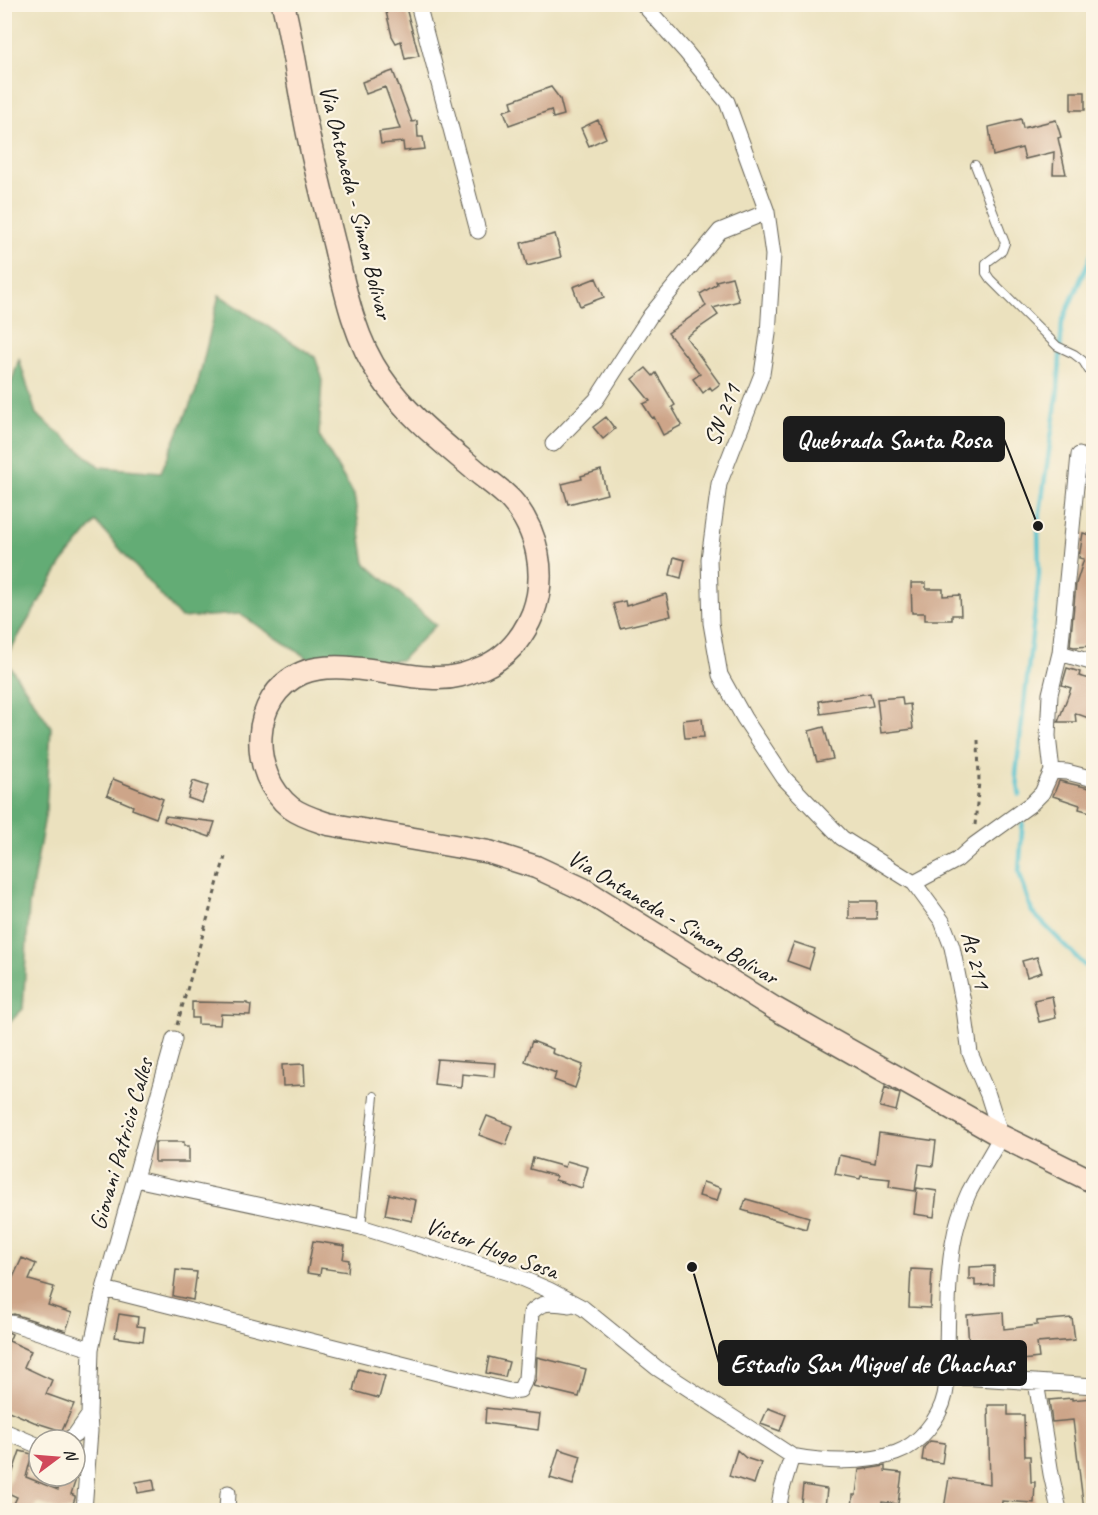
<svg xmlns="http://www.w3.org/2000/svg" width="1098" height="1515" viewBox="0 0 1098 1515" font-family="Caveat,sans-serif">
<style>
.forest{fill:#64ac74;stroke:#406448;stroke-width:1.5}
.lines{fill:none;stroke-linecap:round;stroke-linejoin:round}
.stream{stroke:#56c2cf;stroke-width:4.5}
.building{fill:#cda589}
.lane-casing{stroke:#646155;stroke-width:10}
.street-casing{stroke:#646155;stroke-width:17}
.secondary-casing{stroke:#646155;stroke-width:25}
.path{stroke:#646155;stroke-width:3;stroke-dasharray:4.5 4.5;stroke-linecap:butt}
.lane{stroke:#fff;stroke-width:8}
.street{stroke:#fff;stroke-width:15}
.secondary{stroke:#fde4d0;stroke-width:22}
.labels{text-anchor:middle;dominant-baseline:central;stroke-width:4.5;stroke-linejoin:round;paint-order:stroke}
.street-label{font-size:24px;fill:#1c1c1c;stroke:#fcf5e5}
.leader{fill:none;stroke:#1c1c1c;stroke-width:2}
.callout-dot{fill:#1c1c1c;stroke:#fcf5e5;stroke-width:2}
.callout{fill:#1c1c1c;stroke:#1c1c1c;stroke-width:2}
.callout-label{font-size:26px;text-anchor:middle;font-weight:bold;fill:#fff}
</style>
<rect width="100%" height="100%" fill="#fcf5e5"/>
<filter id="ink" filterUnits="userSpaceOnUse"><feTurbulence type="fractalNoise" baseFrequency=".0167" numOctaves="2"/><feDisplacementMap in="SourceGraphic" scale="12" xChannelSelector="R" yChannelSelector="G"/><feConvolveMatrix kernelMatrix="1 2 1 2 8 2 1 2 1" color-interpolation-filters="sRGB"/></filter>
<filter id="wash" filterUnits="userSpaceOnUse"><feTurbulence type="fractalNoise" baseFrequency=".008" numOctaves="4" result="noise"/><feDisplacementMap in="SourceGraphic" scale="24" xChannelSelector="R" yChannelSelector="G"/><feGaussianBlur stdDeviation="1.35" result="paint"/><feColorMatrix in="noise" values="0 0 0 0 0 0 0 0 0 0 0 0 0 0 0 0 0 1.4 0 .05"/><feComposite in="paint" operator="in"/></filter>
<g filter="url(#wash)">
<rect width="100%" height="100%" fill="#ebe1be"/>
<!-- forest -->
<path class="forest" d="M219,295L315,357L322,377L319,436L354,495L365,563L436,625L401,660L321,667L240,614L181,618L96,522L62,563L5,659L51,727L46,811L29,905L23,1009L5,1027V402L19,359L36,414L100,467L161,472L196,391Z"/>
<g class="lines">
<!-- stream -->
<path class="stream" d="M1020,795L1016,774L1039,575L1038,526L1058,390L1062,322L1094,249
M1023,818L1019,872L1032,912L1094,975"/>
</g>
<g id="blocks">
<!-- building -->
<path class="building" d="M384,4H405L419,56L405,59L401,41L396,43L392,36Z
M393,71L412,122L417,121L418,137H423L425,149L404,151L403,142L381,144L379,132L400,129L385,87L366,94L362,82Z
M551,87L560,99L564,115L553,118L551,110L509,125L504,111L513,108L511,101Z
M1071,92H1085V110H1071Z
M1021,119L1023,128L1056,120L1061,137L1058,138L1066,174H1053L1054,152L1025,159L1022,148L993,156L989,127Z
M598,120L606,138L589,146L581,128Z
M555,234L561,257L527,266L521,243Z
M732,277L739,301L713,308L718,315L686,337L720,384L712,390L710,387L703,393L693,379L700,374L668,333L706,306L700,294L717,284L716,281Z
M596,278L604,297L580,306L573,287Z
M646,368L653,376L656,373L675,405L672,407L682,425L663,435L654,417L652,418L643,404L650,401L632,379Z
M606,417L615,429L603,439L593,427Z
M601,470L607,494L568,504L562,484L582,479L581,476Z
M1083,533L1094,536V646L1074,647L1070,646L1076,584L1084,559L1079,558Z
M674,557L685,560L681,578L670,575Z
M911,583H926V589H943V596L960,595L961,615H952V620H925V613H912Z
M666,594L671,616L620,628L613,604L625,601L626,606Z
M1067,668L1080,672L1079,676L1094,680V720L1075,713L1076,722H1058L1071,688L1062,685Z
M870,693L873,706L821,714L819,701Z
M902,697L903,705L910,704L913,729L881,733L877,699Z
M702,718L704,737L685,738L683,720Z
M824,727L833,759L817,762L809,731Z
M113,779L163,799L156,818L132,809L133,806L107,795Z
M193,781L208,786L202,803L188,798Z
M1059,781L1094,789V813L1079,809L1080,805L1053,796Z
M165,816L215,822L210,837L164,821Z
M849,901H877L876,919H849Z
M794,942L815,949L809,969L787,961Z
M1037,957L1042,972L1027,977L1022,961Z
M1052,996L1056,1018L1039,1022L1034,1000Z
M192,1002L247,1003V1004L251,1005L250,1015L221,1014L220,1025L198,1024V1018H192Z
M532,1041L553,1049L552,1053L583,1065L575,1088L554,1080L556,1073L525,1061Z
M437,1059L495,1063L494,1077L462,1074L461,1087L434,1084Z
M304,1064L305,1085L283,1086L282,1065Z
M885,1087L900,1094L896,1111L880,1107Z
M487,1116L513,1126L506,1145L479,1135Z
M879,1133L936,1141L933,1166L919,1164L915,1191L889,1187L890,1179L861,1176L860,1179L835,1174L839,1155L875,1163Z
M155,1142H184V1146H189V1162H155Z
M533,1158L565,1167L567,1161L588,1167L582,1188L555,1180L556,1176L530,1169Z
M703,1182L721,1188L717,1201L699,1196Z
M917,1188L937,1191L934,1217L914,1214Z
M389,1194L416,1200L412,1221L385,1215Z
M746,1199L809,1217L806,1229L742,1210Z
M313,1241L345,1246L343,1259L349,1260L348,1272L321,1268L320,1275L307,1273Z
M22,1258L36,1264L29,1280L54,1287L48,1305L72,1313L66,1331L14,1314L4,1316V1297Z
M994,1266V1285L975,1286V1279H969V1267Z
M911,1269L932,1270L930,1308L909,1307Z
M176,1270L197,1272L193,1300L173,1296Z
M1003,1312L1004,1329L1037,1325V1321L1072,1318L1075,1340L1037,1343L1039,1358L1022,1360L1020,1343L969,1347L967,1315Z
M119,1314L138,1317L137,1326L145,1327L143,1341L115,1337Z
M4,1330L12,1334L9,1341L31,1351L24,1367L52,1380L46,1394L74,1404L62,1431L34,1422L4,1409Z
M489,1357L509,1362L505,1377L486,1373Z
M537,1357L586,1369L579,1397L533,1386L536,1379Z
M358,1369L385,1376L379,1398L353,1391Z
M1072,1398V1400L1091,1398L1094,1431V1510H1084L1073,1420L1052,1422L1049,1400Z
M988,1405H1008V1415H1024L1025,1456H1030L1031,1482H1035L1034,1503L1002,1501L1001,1510L944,1509L949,1478L990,1484Z
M486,1408L540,1414L538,1430L485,1423Z
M768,1408L786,1415L780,1431L761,1424Z
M930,1441L945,1443L942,1463L922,1460L924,1447Z
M559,1449L581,1456L573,1485L550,1478Z
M737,1450L746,1458L761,1463L754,1484L729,1476Z
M20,1451L32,1454L26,1477L58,1490L62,1476H77L71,1494L75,1496V1498L71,1510H59L37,1503L34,1510H11L17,1497L6,1492Z
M885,1466V1471L902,1473L898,1504L882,1502L881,1510H852L853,1495H856L859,1470Z
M153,1479L155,1490L138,1493L136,1482Z
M803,1485L827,1489L825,1507L801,1503Z"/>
</g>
</g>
<g filter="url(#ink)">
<use href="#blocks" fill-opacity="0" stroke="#646155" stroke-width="1.5"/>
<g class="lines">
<defs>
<path id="lane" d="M975,165L1005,243L1002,251L986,263V273L990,279L1057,346L1074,354L1083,361L1094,379
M361,1227L374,1096"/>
<path id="street" d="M418,4L478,231
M643,4L686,52L727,102L767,212L773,255L768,334L762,374L719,484L709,559L711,623L720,675L744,718L784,778L842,838L914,883L942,921L952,947L963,1002L970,1053L988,1095L1001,1136C991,1155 979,1173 969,1192C961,1209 956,1226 953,1244C947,1279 948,1315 947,1349C947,1364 948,1381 945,1395C940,1418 919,1445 896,1453C865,1464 823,1462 792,1456L782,1489L778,1510
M553,444L596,400L650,316L720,231L767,212
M1060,653L1094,663
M1052,771L1048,736L1050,694L1060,653L1079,455
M914,883L957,860L974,845L1031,804L1042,793L1052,771L1067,772L1094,779
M135,1179L361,1227L509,1273L549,1290L583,1308L657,1368L792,1456
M104,1289L509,1391L520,1390L526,1378L531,1313C542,1300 553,1303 569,1305
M11,1323L91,1349
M947,1376L1094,1386
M1036,1382L1051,1474L1059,1510
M4,1431L39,1446
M67,1440L75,1435L89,1415L91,1349L104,1289L174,1039
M84,1510L90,1431L89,1415
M227,1510L228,1493"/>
<path id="secondary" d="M283,4C293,44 298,84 306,124C314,165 325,206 335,247C345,291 355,340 381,377C406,414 442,442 475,470C487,480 501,489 511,500C538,530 547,575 533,613C523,638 508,656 484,667C467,674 452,679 434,678C397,677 336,658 302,673C249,696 248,774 291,808C302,816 316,820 328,824L489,852L536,867L583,889L774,1008L1001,1136L1094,1182"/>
</defs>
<!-- lane casing -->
<use href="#lane" class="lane-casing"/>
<!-- street casing -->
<use href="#street" class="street-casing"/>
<!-- secondary casing -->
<use href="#secondary" class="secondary-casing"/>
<!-- path -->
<path class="path" d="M975,825L979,782L978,740
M177,1025L225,857"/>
<!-- lane -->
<use href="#lane" class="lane"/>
<!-- street -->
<use href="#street" class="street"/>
<!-- secondary -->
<use href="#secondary" class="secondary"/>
</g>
</g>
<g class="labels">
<!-- street labels -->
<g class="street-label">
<text transform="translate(356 202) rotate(76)">Via Ontaneda - Simon Bolivar</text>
<text transform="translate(722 415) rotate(-69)">SN 211</text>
<text transform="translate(673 917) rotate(31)">Via Ontaneda - Simon Bolivar</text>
<text transform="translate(976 960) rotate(76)">As 211</text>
<text transform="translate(121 1144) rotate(-74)">Giovani Patricio Calles</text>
<text transform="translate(492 1248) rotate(20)">Victor Hugo Sosa</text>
</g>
</g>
<!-- callouts -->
<path class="leader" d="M1038 526L1004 439M692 1267L719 1363"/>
<g class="callout-dot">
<circle cx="1038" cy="526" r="6"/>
<circle cx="692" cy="1267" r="6"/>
</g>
<g class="callout">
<rect x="784" y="417" width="220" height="44" rx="6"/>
<rect x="719" y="1341" width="307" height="44" rx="6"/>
</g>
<g class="callout-label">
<text x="894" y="448">Quebrada Santa Rosa</text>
<text x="872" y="1372">Estadio San Miguel de Chachas</text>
</g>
<!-- margin -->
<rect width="1098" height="1515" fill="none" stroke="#fcf5e5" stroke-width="24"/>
<!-- north arrow -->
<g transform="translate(57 1458) rotate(74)"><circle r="28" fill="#fcf5e5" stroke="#a29e95" stroke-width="1.5"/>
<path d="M0-4.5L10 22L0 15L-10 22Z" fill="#d1495b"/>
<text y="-9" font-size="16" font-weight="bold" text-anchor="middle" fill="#1c1c1c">N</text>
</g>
</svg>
